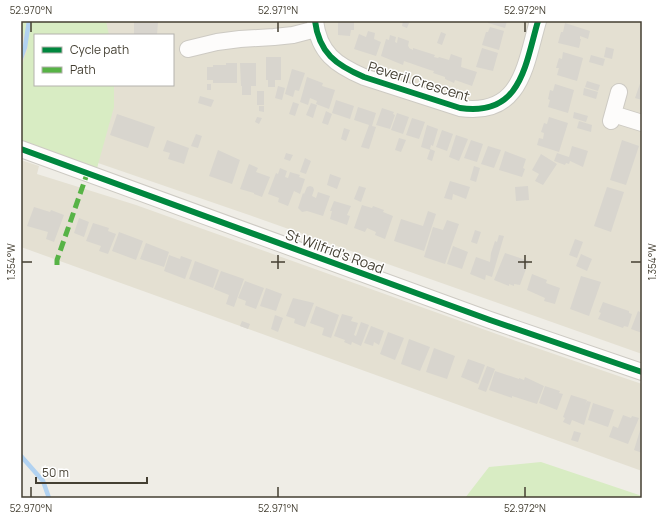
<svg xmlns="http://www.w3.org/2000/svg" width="663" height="519" viewBox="0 0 663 519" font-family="Manrope,sans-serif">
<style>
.residential{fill:#e4e0d2;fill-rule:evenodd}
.green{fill:#d8ecc3}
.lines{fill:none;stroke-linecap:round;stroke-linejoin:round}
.stream{stroke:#b1d2f1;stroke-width:4.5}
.building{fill:#d8d5ce}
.minor-casing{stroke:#cdcac3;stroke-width:18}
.minor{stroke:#fdfcfb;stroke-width:16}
.quiet{stroke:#57b346;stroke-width:5;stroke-dasharray:10 5;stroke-linecap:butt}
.cycleway-casing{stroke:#fff;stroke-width:8}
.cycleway{stroke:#00873e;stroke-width:6}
.ticks{fill:none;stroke:#443f32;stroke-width:1.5}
.labels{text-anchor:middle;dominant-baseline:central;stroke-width:3;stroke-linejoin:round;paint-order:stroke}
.street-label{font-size:14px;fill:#443f32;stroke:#fff}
.neatline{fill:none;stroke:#443f32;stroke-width:1.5}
.ticks-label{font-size:10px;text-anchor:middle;fill:#443f32}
</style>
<rect width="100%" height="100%" fill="#efede6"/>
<!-- residential -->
<path class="residential" d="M21,21H642V354L252,216L98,163L97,168L21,140ZM35,35H173V85H35Z
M21,160L39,166L37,174L136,205L203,229L519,342L642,384V471L21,247Z"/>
<!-- green -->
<path class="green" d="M21,21H106L109,35H35V85H114V107L97,168L21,140V68L28,48L21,27Z
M541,462L642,496V498H465L489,467Z"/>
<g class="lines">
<!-- stream -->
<path class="stream" d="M21,58L25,47L29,21
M21,456L43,481L49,498"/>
</g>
<!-- building -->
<path class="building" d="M338,21H354V30H351L350,36L338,35Z
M403,21L409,23L407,28L402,26Z
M488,21H507L505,28L488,23Z
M134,22H158L157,35H134Z
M565,23L590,31L588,39L580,36V39H581L579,48L558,43L561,32H563Z
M490,27L504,31L499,50L482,45L486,32H488Z
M368,31L375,33L374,39L381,42L376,56L354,49L359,34L366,37Z
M441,32L446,34L442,45L437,43Z
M390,35L396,37L395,42L397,43L398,37L409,41L408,46L409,47V48L413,50V48L435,55L434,57L438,58L439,57L449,60L451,54L462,58L461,67L477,72L472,86L455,80L454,83L445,79V77L433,73L434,71L430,70L404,61L403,65L381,56L386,39L389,40Z
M606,47L614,49L612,59L604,57Z
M482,48L498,53L493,71L476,67Z
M563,52L583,58L577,81L557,75L559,68H556L559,58L562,59Z
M591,55L605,59L603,66L589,62Z
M266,57H281V80H275V87H268V80H266Z
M226,63H237V83H213V80H207V67H213V65H226Z
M240,63H256V86H251V95H242V86H241Z
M292,69L305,73L299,91L295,90L293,97L285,94Z
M307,77L320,82L323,83L322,86L335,90L329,109L316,104L317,101L310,98L308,105L300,102Z
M642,78V100L635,98Z
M587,81L600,85L598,91L585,87Z
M207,84H211V90H207Z
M555,84L574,90L568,113L548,107L550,100L548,99L550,90L553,91Z
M278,86L285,88L282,100L275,98Z
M584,88L598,92L596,99L583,95Z
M257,91H264V105H257Z
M200,96L214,100L211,107L198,103Z
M336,100L354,106L350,119L332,113Z
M293,102L299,104L295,116L289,114Z
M311,103L317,105L313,118L306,115Z
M259,106H264V112L259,111Z
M358,107L376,113L372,126L376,127L369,149L361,147L369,125L354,120Z
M382,108L394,112L393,114L395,115L390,129L376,125Z
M326,111L332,114L328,125L322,123Z
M574,112L588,116L586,122L573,118Z
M397,113L409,117L403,134L391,130Z
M117,114L155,127L148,148L110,135Z
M257,117L262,118L259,124L255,122Z
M549,117L568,123L559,152L537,145L539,138L543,139L544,133L541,132L544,123L547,124Z
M412,118L425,122L419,139L406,135Z
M579,121L592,125L591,132L577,128Z
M427,125L438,129L433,146L431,145L430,149L435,151L432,161L427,159L430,150L421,147Z
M344,128L350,130L346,141L341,139Z
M442,130L453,134L447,151L436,147Z
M196,134L202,136L198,148L191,146Z
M456,135L468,139L459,161L449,157Z
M399,138L406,140L401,152L395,150Z
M167,140L189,148L184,164L168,159L170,153L163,151Z
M471,140L483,144L477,162L464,158Z
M622,140L639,146L626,185L610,180Z
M488,146L501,150L494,168L481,164Z
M572,146L588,151L583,167L570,161L569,164L566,163L565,165L554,161L557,153L569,157Z
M218,150L240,160L232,184L209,176Z
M505,151L526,159L523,168L525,169L522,177L499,170Z
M286,153L293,155L290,161L284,159Z
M541,154L557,164L543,185L535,181L539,174L532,170Z
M305,158L311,161L306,174L300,172Z
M249,164L258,168L256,172L270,177L262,197L254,194V193L240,189Z
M474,166L480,168L476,182L470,180Z
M280,168L287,171L285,177L288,178L290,172L300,175L299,177L305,179L300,194L294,191L288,206L278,202L279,198L268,194L276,173L278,174Z
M330,174L341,178L337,189L327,185Z
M450,181L470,187L466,199L453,194L452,200L444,198Z
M310,186L313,187L314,190L312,196L316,198L318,192L330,196L323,216L307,211L302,212L298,208L303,193L304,194L307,187Z
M359,186L366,188L361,202L354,199Z
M528,186L529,200L516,201L515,187Z
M607,187L624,192L611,232L594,226Z
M334,201L351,206L347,215L350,216L347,225L330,219L332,211H330Z
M362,205L372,208L373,206L384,210L383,212L393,216L385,239L375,235L376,232L367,228L365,232L354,228Z
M34,207L50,212L51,210L64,215L54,242L46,239L48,232L27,226Z
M428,211L436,214L424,251L394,241L401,219L423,226Z
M79,218L89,222L84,237L74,233Z
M447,220L459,224L445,264L424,257L433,227L443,230Z
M93,223L109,228L108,231L116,234L108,254L99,251L101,246L86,241Z
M475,230L481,232L477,244L471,242Z
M119,232L143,241L136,260L112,251Z
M499,235L504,236L492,277L486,275L485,280L470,274L476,257L490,262L491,253L495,241L497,242Z
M575,239L583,242L577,258L569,255Z
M146,243L169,252L164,267L140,259Z
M453,246L468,252L462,269L447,264Z
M505,253L529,261L520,285L514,284V286L509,284V286L494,280Z
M581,254L592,259L587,271L576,266Z
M169,255L180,259L181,256L192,260L185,279L164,271Z
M195,261L219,270L213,288L189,279Z
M221,271L244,279L234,307L226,304L229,295L214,289Z
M532,274L547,280L546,283L560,288L555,304L544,301L545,298L527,290Z
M581,276L601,282L589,316L570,309Z
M245,281L264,288L256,309L245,305L246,301L238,298Z
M266,288L282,294L276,311L260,306Z
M293,298L314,303L305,327L294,323L295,319L286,316Z
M603,302L629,311V313L632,314L628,327L624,326L623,328L598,319L601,313L599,312Z
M316,306L339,315L331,338L322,335L324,328L310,323Z
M638,311L642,313V333L631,329Z
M342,314L353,317L351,321L358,323L354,335L356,336L361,322L369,325L361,346L352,342L351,345L344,342L345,340L334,336Z
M275,315L283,318L278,332L271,329Z
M242,321L250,324L248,329L240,326Z
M371,326L384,331L379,345L374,342L373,346L364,343Z
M388,332L404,338L395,360L380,354Z
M409,339L430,347L420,371L401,364Z
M434,348L455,356L447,379L426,372Z
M468,359L485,365L478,384L461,377Z
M487,366L495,369L486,392L478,389Z
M495,371L519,379V378L524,380L525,377L544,386L537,404L512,396V398L489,390Z
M545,386L560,391L559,393L563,394L557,410L539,403Z
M571,395L587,400L585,405L587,401L591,402L584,425L572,420L570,425L563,422L565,418L563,417Z
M593,403L614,410L608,427L588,420Z
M623,415L631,418L632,416L639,418L628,444L609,437L613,426L618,428Z
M642,424V453L634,450Z
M574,431L581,433L578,442L571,440Z"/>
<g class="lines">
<defs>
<path id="minor" d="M315,21C319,53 336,65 364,77L460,108C521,117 525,66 538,21
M188,49L217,42L240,39L274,37L293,35L316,29
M613,114L642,123
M611,121L619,92
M21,149L490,320L642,372"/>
</defs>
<!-- minor casing -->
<use href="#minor" class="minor-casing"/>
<!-- minor -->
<use href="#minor" class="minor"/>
<!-- quiet -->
<path class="quiet" d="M57,265V260L87,174"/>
<defs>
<path id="cycleway" d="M315,21C319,53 336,65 364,77L460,108C521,117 525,66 538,21
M21,149L490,320L642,372"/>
</defs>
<!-- cycleway casing -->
<use href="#cycleway" class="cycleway-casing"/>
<!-- cycleway -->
<use href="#cycleway" class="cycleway"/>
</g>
<!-- ticks -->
<path class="ticks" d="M31,22V32M278,22V32M525,22V32M278,255V269M525,255V269M22,262H32M271,262H285M518,262H532M631,262H641M31,487V497M278,487V497M525,487V497"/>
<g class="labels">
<!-- street labels -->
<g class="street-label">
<text transform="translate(419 81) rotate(17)">Peveril Crescent</text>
<text transform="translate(335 251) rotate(20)">St Wilfrid's Road</text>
</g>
</g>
<!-- border -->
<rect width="663" height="519" fill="none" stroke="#ffffff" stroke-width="44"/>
<!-- legend -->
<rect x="34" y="34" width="140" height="52" fill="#ffffff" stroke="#b4b2ad"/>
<rect x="42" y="47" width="20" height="6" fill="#00873e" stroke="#b4b2ad"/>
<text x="70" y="54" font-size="12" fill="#443f32">Cycle path</text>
<rect x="42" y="67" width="20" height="6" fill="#57b346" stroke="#b4b2ad"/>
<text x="70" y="74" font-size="12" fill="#443f32">Path</text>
<!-- scale -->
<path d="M36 477v6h111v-6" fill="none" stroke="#443f32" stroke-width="2"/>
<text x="42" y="477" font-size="12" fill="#443f32" stroke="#ffffff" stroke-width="3" paint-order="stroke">50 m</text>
<rect x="22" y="22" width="619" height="475" class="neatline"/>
<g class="ticks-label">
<text x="31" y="14">52.970°N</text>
<text x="278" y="14">52.971°N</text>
<text x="525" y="14">52.972°N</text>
<text transform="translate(652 262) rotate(-90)" y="4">1.354°W</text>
<text transform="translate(11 262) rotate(-90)" y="4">1.354°W</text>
<text x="31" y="512">52.970°N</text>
<text x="278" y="512">52.971°N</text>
<text x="525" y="512">52.972°N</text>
</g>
</svg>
